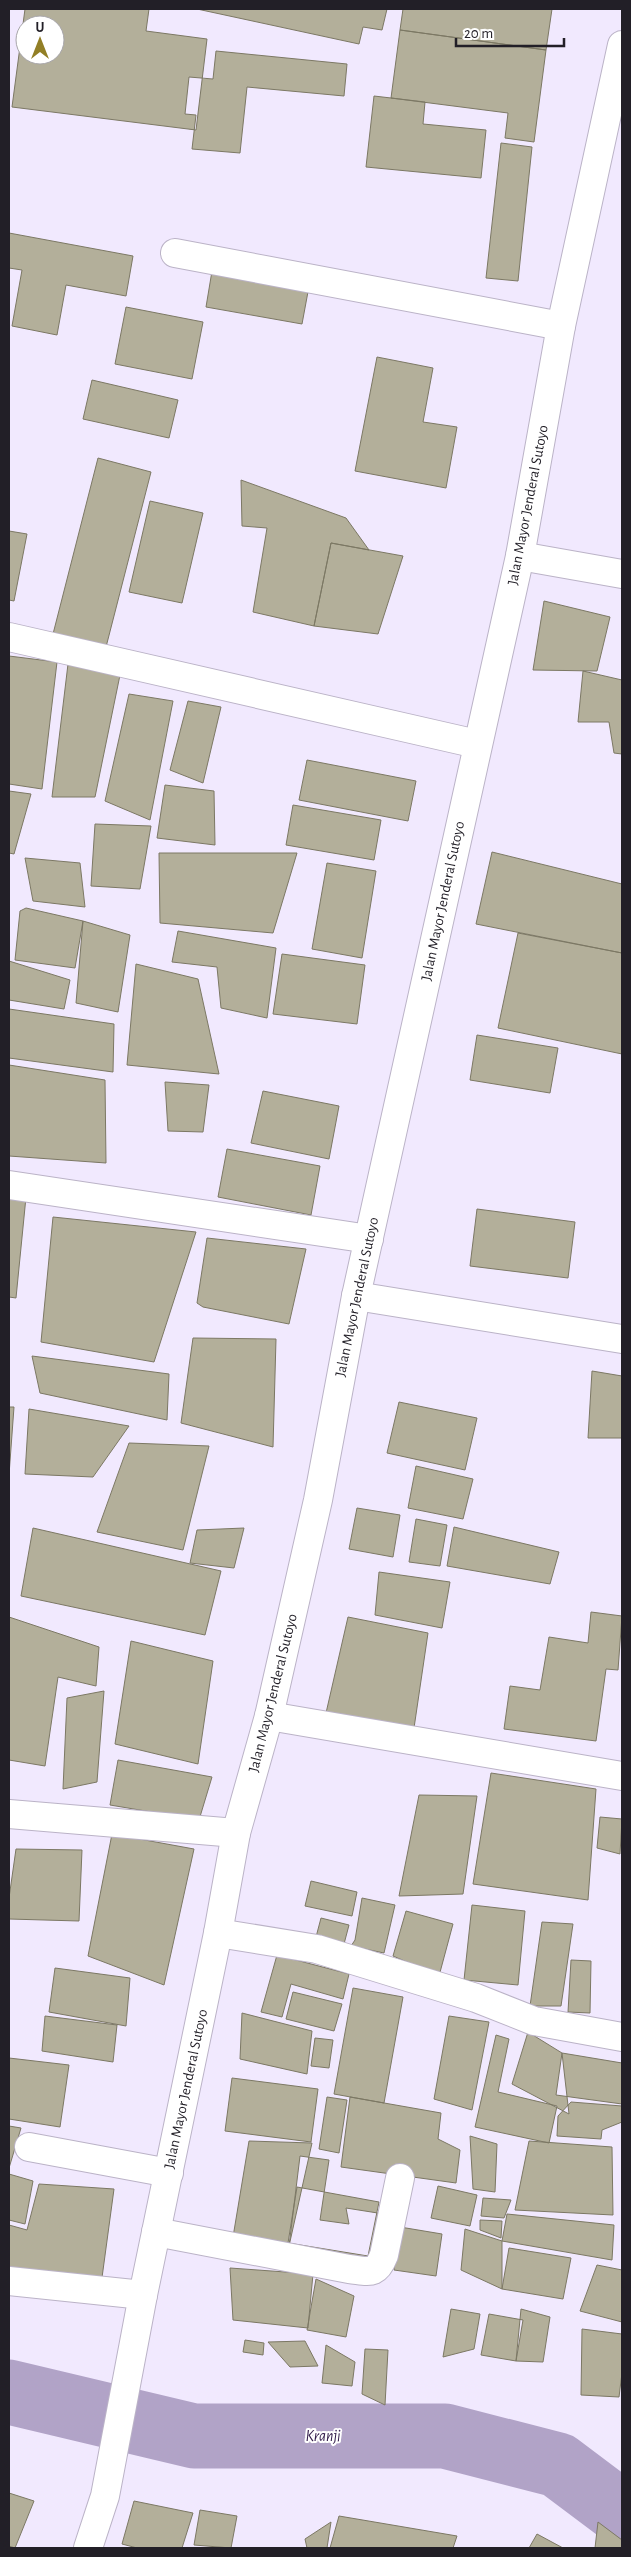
<svg xmlns="http://www.w3.org/2000/svg" width="631" height="2557" viewBox="0 0 631 2557" font-family="'Alegreya Sans',sans-serif">
<style>
.lines{fill:none;stroke-linecap:round;stroke-linejoin:round}
.river{stroke:#b1a3c7;stroke-width:65}
.building{fill:#b3af9a;stroke:#7c7864;fill-rule:evenodd}
.minor-casing{stroke:#bbb3c7;stroke-width:30}
.tertiary-casing{stroke:#bbb3c7;stroke-width:30}
.secondary-casing{stroke:#bbb3c7;stroke-width:30}
.minor{stroke:#fff;stroke-width:28}
.tertiary{stroke:#fff;stroke-width:28}
.secondary{stroke:#fff;stroke-width:28}
.labels{text-anchor:middle;dominant-baseline:central;stroke-width:4;stroke-linejoin:round;paint-order:stroke}
.street-label{font-size:15px;fill:#221f27;stroke:#fff}
.water-label{font-size:16px;font-style:italic;fill:#321c4a;stroke:#fff}
</style>
<rect width="100%" height="100%" fill="#f1e9fe"/>
<g class="lines">
<!-- river -->
<path class="river" d="M9,2392L194,2436H445L558,2465L622,2513"/>
</g>
<!-- building -->
<path class="building" d="M25,9H149L146,31L207,39L196,130L12,107ZM25,25H55V55H25Z
M197,9H387L382,30L363,27L359,44Z
M403,9H552L546,50L400,30Z
M400,30L546,50L534,142L505,138L508,113L391,98Z
M216,51L347,64L344,96L247,87L240,153L192,149L196,115L185,114L189,77L213,79Z
M374,96L425,102L423,124L486,130L481,178L366,167Z
M501,143L532,147L518,281L486,278Z
M9,233L133,256L126,296L66,285L57,335L12,326L22,270L9,268Z
M213,265L310,281L302,324L206,307Z
M126,307L203,322L192,379L115,364Z
M377,357L433,368L423,422L457,427L446,488L355,471Z
M92,380L178,400L169,438L83,419Z
M98,458L151,472L106,647L53,634Z
M241,480L346,518L369,550L331,543L314,626L253,612L267,528L242,526Z
M150,501L203,513L182,603L129,592Z
M9,531L27,534L14,601L9,600Z
M331,543L403,556L378,634L314,626Z
M544,601L610,617L597,671L533,670Z
M9,656L57,662L42,789L9,784Z
M68,664L120,675L95,797H52Z
M583,671L622,680V754L614,753L609,722H578Z
M129,694L173,701L150,820L105,801Z
M188,701L221,707L203,783L170,770Z
M307,760L416,781L408,821L299,800Z
M165,785L214,791L215,845L157,838Z
M9,791L31,794L14,854L9,853Z
M293,805L381,820L374,860L286,845Z
M95,824L151,826L140,889L91,886Z
M492,852L622,884V953L476,924Z
M159,853H297L273,933L160,923Z
M25,858L80,863L85,907L33,901Z
M327,863L376,871L362,958L312,949Z
M26,908L83,921L75,968L15,960L20,911Z
M83,921L130,935L118,1012L76,1003Z
M178,931L276,948L267,1018L221,1008L217,967L172,962Z
M518,933L622,953V1054L498,1028Z
M282,954L365,965L357,1024L273,1014Z
M9,961L70,980L64,1009L9,1000Z
M136,964L198,979L219,1074L127,1065Z
M9,1009L114,1024L113,1072L9,1058Z
M477,1035L558,1048L550,1093L470,1080Z
M9,1065L105,1080L106,1163L9,1156Z
M165,1082L209,1085L203,1132L168,1131Z
M263,1091L339,1106L329,1159L251,1143Z
M227,1149L320,1166L311,1215L218,1197Z
M9,1197H26L16,1298L9,1297Z
M477,1209L575,1222L568,1278L470,1266Z
M53,1217L196,1232L154,1362L41,1342Z
M207,1238L306,1249L289,1324L203,1307L197,1303Z
M193,1338L276,1339L273,1447L181,1423Z
M32,1356L169,1374L167,1420L40,1393Z
M592,1371L622,1376V1438H588Z
M399,1402L477,1418L465,1470L387,1453Z
M9,1407H14L9,1475Z
M29,1409L129,1426L93,1477L25,1474Z
M129,1443L209,1446L183,1550L97,1532Z
M416,1466L473,1479L463,1519L408,1508Z
M357,1508L400,1515L393,1557L349,1549Z
M416,1519L447,1525L440,1566L409,1562Z
M454,1527L559,1552L550,1584L447,1566Z
M33,1528L221,1571L205,1635L21,1596Z
M244,1528L234,1568L190,1563L197,1530Z
M379,1572L450,1582L442,1628L375,1615Z
M591,1612L622,1616L618,1670L606,1669L596,1741L504,1729L510,1686L540,1690L549,1637L588,1643Z
M9,1617L99,1647L96,1686L58,1677L45,1766L9,1760Z
M348,1617L428,1633L414,1728L326,1713Z
M131,1641L213,1661L198,1764L115,1744Z
M104,1691L97,1782L63,1789L67,1698Z
M118,1760L212,1777L199,1820L110,1805Z
M491,1773L596,1789L588,1900L473,1884Z
M419,1795L477,1796L463,1894L399,1896Z
M600,1817L622,1819L620,1854L597,1848Z
M112,1834L194,1849L164,1985L88,1956Z
M16,1849L82,1850L79,1921L9,1919V1898Z
M311,1881L357,1892L352,1916L305,1906Z
M362,1898L395,1905L384,1953L351,1946L355,1940Z
M472,1905L525,1911L518,1985L464,1980Z
M406,1911L453,1924L439,1976L393,1956Z
M321,1918L349,1925L344,1944L316,1937Z
M542,1922L573,1924L561,2006H530Z
M277,1955L349,1974L343,1999L291,1984L282,2017L261,2012Z
M571,1960L591,1961L590,2013L568,2012Z
M55,1968L130,1978L126,2026L49,2012Z
M353,1988L403,1997L384,2103L334,2094Z
M293,1992L342,2004L334,2031L286,2019Z
M242,2013L312,2031L307,2074L240,2059Z
M45,2016L117,2025L113,2062L42,2051Z
M449,2016L489,2022L472,2110L434,2099Z
M528,2032L562,2053L569,2114L512,2084Z
M496,2035L509,2039L498,2092L557,2106L549,2143L475,2127Z
M315,2038L333,2040L329,2068L311,2066Z
M562,2053L622,2063V2104L556,2095Z
M9,2058L69,2065L60,2127L9,2119Z
M232,2078L318,2089L311,2142L225,2131Z
M327,2097L347,2100L339,2153L319,2149Z
M350,2097L441,2113L438,2139L460,2150L456,2183L341,2167Z
M571,2102L622,2106V2122L602,2130L601,2139L557,2136L558,2116Z
M9,2126L21,2128L9,2168Z
M470,2136L497,2144L495,2192L473,2189Z
M249,2141L312,2143L289,2246L233,2237Z
M529,2141L612,2147L613,2215L515,2210Z
M300,2156L329,2160L320,2220L349,2224L346,2208L384,2214L376,2265L289,2246Z
M9,2174L33,2181L25,2224L9,2220Z
M39,2184L114,2189L101,2285L9,2275V2225L27,2230Z
M438,2186L477,2195L470,2226L431,2218Z
M297,2187L379,2202L368,2256L288,2243Z
M483,2198L511,2200L504,2218L481,2216Z
M507,2214L614,2225L612,2260L502,2241Z
M480,2220L502,2221L501,2238L480,2230Z
M400,2227L442,2234L436,2276L394,2270Z
M465,2229L502,2241V2289L461,2270Z
M509,2248L571,2258L563,2299L502,2289Z
M597,2265L622,2270V2322L580,2311Z
M230,2268L313,2274L308,2328L233,2320Z
M316,2279L354,2296L346,2337L307,2330Z
M451,2309L480,2314L474,2349L443,2357Z
M521,2309L550,2317L543,2362L516,2361Z
M489,2314L523,2320L516,2361L481,2355Z
M582,2329L622,2334V2373L619,2397L581,2395Z
M245,2340L264,2343L263,2355L243,2352Z
M305,2341L318,2366L290,2367L268,2342Z
M326,2345L355,2362L352,2386L322,2383Z
M365,2349L388,2350L385,2405L362,2394Z
M9,2493L34,2501L15,2548L9,2546Z
M134,2501L193,2513L182,2548H137L122,2544Z
M200,2510L237,2516L231,2548L194,2545Z
M339,2516L457,2536L453,2548H330Z
M331,2522L327,2548H307L305,2539Z
M598,2522L622,2540V2548H595Z
M537,2534L563,2548H529Z"/>
<g class="lines">
<defs>
<path id="minor" d="M175,253L561,326
M9,637L477,744
M9,1185L369,1239
M356,1296L622,1339
M269,1716L622,1776
M9,1814L236,1833
M218,1933L317,1949L476,1998L534,2021L622,2037
M29,2147L169,2173
M156,2232L349,2269C369,2271 376,2276 384,2255L400,2178
M9,2281L143,2295"/>
<path id="tertiary" d="M520,556L622,574"/>
<path id="secondary" d="M88,2548L105,2496L143,2295L218,1933L236,1833L269,1716L318,1500L356,1296L520,556L561,326L622,45"/>
</defs>
<!-- minor casing -->
<use href="#minor" class="minor-casing"/>
<!-- tertiary casing -->
<use href="#tertiary" class="tertiary-casing"/>
<!-- secondary casing -->
<use href="#secondary" class="secondary-casing"/>
<!-- minor -->
<use href="#minor" class="minor"/>
<!-- tertiary -->
<use href="#tertiary" class="tertiary"/>
<!-- secondary -->
<use href="#secondary" class="secondary"/>
</g>
<g class="labels">
<!-- street labels -->
<g class="street-label">
<text transform="translate(528 505) rotate(-79)">Jalan Mayor Jenderal Sutoyo</text>
<text transform="translate(443 901) rotate(-78)">Jalan Mayor Jenderal Sutoyo</text>
<text transform="translate(357 1297) rotate(-78)">Jalan Mayor Jenderal Sutoyo</text>
<text transform="translate(273 1693) rotate(-76)">Jalan Mayor Jenderal Sutoyo</text>
<text transform="translate(186 2089) rotate(-78)">Jalan Mayor Jenderal Sutoyo</text>
</g>
<!-- water labels -->
<g class="water-label">
<text x="323" y="2436">Kranji</text>
</g>
</g>
<!-- border -->
<rect width="631" height="2557" fill="none" stroke="#221f27" stroke-width="20"/>
<!-- north arrow -->
<g transform="translate(40 40)"><circle r="24" fill="#ffffff" stroke="#a7a5a9"/>
<path d="M0-4L9 19L0 12L-9 19Z" fill="#927f26"/>
<text y="-8" font-size="14" font-weight="bold" text-anchor="middle" fill="#221f27">U</text>
</g>
<!-- scale -->
<path d="M456 38v8h108v-8" fill="none" stroke="#221f27" stroke-width="2.5"/>
<text x="464" y="38" font-size="15" fill="#221f27" stroke="#ffffff" stroke-width="4" paint-order="stroke">20 m</text>
</svg>
